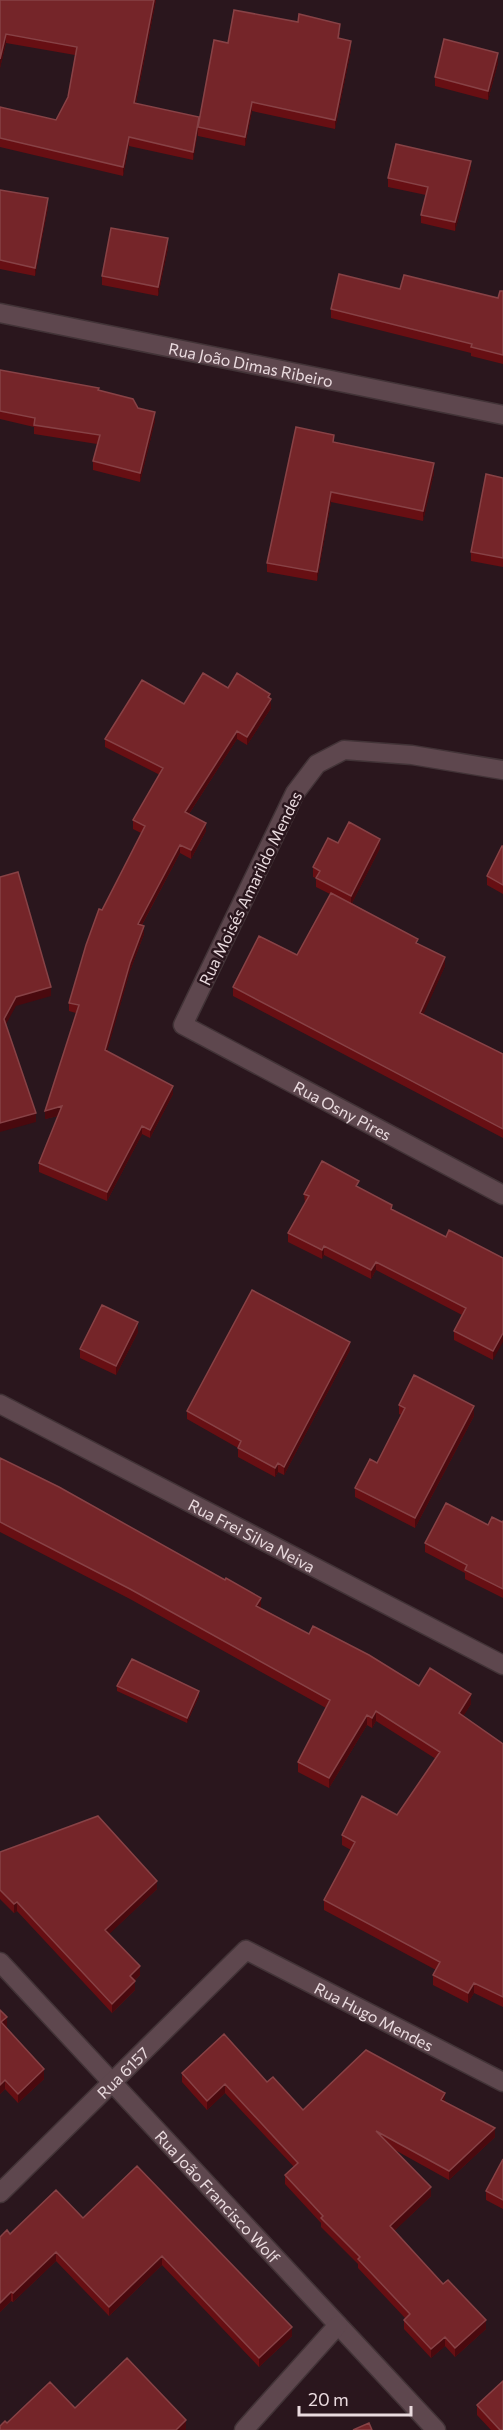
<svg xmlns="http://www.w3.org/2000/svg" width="503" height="2430" viewBox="0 0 503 2430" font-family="Commissioner,sans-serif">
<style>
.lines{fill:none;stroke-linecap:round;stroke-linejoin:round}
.minor-casing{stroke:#423337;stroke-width:21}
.minor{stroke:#5e474e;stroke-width:18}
.wall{fill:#670f13}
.shaded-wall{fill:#49090e}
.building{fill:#752529;stroke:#874246;stroke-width:1.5}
.labels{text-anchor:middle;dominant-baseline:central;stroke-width:5;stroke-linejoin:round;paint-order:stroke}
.street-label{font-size:16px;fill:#eadbdf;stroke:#2a161d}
</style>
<rect width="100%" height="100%" fill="#2a161d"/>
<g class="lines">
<defs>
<g id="minor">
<path id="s1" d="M0,313L503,415"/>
<path id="s2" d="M503,770L412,755L344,750L317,764L295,793L183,1025L503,1195"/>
<path id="s3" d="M0,1404L503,1665"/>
<path id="s4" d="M0,1962L436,2430"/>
<path id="s5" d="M0,2193L246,1950L503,2082"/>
<path d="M244,2430L338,2325"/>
</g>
</defs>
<!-- minor casing -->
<use href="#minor" class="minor-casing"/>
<!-- minor -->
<use href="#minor" class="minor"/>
</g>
<!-- wall -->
<path class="wall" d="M0,0H156L136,103L199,122L228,43L340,33L339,38L351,50L335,129L252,111L245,146L198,136V131L193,160L129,146L123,176L0,147V107L56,120L68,97L75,55L6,43L0,68Z
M498,63L488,100L435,86V77Z
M471,169L455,231L421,223V215L426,195L388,187V178Z
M0,190L48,207L35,276L0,269Z
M168,248L158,296L102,285V276Z
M400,289L498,298L503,291V364L471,356V353L331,318V309Z
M0,370L99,390L138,408L155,421L140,482L93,470V461L97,444L34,434V427L0,419Z
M334,443L434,473L423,521L331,502L317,581L267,572V563Z
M503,478V567L471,561V552Z
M228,688L270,699L271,708L247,745L237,739L189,814L206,831L191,859L180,853L142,925L144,934L130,971L107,1051L173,1094L150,1138L142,1134L107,1201L39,1172V1163L58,1116L45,1119L76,1013L69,1011V1003L102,910L141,833L133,829V820L160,775L105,747V739L184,704Z
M338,843L380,848L352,903L418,944L445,966L423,1014L503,1054V1138L233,996V987L297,955L330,894L316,887V878L313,877V867Z
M503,846V894L487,885V876Z
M359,1187L392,1210L446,1237L503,1258L493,1360L454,1340V1331L462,1315L376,1270L371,1279L324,1255L322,1259L288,1242V1233L305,1203L304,1194Z
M138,1332L116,1375L80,1358V1349Z
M350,1350L284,1475L278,1472L275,1477L238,1457V1448L187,1419V1411Z
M399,1405L474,1416L415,1528L355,1497V1488L377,1463L401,1415L399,1414Z
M0,1458L261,1608L309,1634L419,1686L471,1704L463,1716L503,1744V2007L474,1993L468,2003L433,1985V1975L436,1970L324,1910V1900L351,1850L342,1845V1835L397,1815L436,1759L376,1721L372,1728L367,1725L329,1788L298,1772V1762L326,1708L130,1599L0,1532Z
M503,1521V1598L465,1579V1573L425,1552V1543L488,1525L502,1522Z
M117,1686L199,1696L187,1723L117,1691Z
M0,1852L157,1889L109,1934L140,1975L135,1980V1990L112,2013L17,1911L14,1913L0,1899Z
M0,2010L7,2027H6L44,2079L18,2103L5,2089L0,2094Z
M182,2073L267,2082L303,2110L445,2102L495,2137L449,2180L395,2150L431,2196L394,2231L486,2329L455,2357L445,2346L431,2358L404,2329V2320L405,2318L358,2268V2264L321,2227V2223L285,2184V2175L294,2167L225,2093L207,2110L182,2082Z
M503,2159V2209L486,2200V2191Z
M137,2166L292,2336L259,2367L162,2265L109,2316L56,2261L13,2302L11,2301L0,2312V2237L83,2218Z
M477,2405L503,2430H491L477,2415Z"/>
<!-- shaded-wall -->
<path class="shaded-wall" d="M154,0H156L134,112V103Z
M6,34V43L0,68V59Z
M351,41V50L335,129V120Z
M498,53V63L488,100V91Z
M252,102V111L245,146V137Z
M199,117L198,131L193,160V152Z
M129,137V146L123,176V167Z
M471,161V169L455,231V222Z
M48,198V207L35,276V268Z
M168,238V248L158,296V287Z
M155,412V421L140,482V473Z
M434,463V473L423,521V511Z
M331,492V502L317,581V572Z
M270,694L271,708L247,745V737Z
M237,731V739L185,820V812Z
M206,823V831L191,859V850Z
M380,839V848L351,905V896Z
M180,845V853L138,932V924Z
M144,926V934L130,971L105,1059V1050L130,963Z
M445,957V966L420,1022V1013Z
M51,987V996L16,1006L4,1028V1019L16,997Z
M173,1086V1094L150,1138V1130Z
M62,1106V1115L45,1119V1111Z
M36,1113V1122L0,1132V1123Z
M142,1126V1134L107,1201V1192Z
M324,1246V1255L322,1259V1250Z
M376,1262V1270L371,1279V1270Z
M138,1322V1332L116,1375V1366Z
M503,1333V1342L493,1360V1351Z
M350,1342V1350L284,1475V1467Z
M474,1406V1416L415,1528V1518Z
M278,1463V1472L275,1477V1468Z
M261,1598V1608L256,1616V1606Z
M199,1691V1696L187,1723V1718Z
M471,1694V1704L459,1723V1713Z
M376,1711V1721L372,1728V1718Z
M367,1715V1725L329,1788V1778Z
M157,1881V1889L105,1938V1930Z
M17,1902V1911L14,1913V1904Z
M140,1966V1975L130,1985V1976Z
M135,1981V1990L112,2013V2004Z
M474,1983V1993L468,2003V1993Z
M7,2017V2027L1,2032V2022Z
M44,2069V2079L18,2103V2094Z
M5,2080V2089L0,2094V2085Z
M225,2084V2093L207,2110V2101Z
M445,2093V2102L441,2100Z
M495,2128V2137L449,2180V2171Z
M431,2187V2196L390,2235V2226Z
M56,2252V2261L13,2302V2293Z
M162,2256V2265L109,2316V2307Z
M11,2292V2301L0,2312V2303Z
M486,2320V2329L455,2357V2348Z
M292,2327V2336L259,2367V2358Z
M445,2337V2346L431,2358V2349Z
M186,2420V2429L185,2430H176Z"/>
<!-- building -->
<path class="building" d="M0,0H154L134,103L199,117L193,152L129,137L123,167L0,138V107L56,120L68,97L77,47L6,34L0,59Z
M234,10L298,22L299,14L340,24L338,38L351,41L335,120L252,102L245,137L198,127L214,40L228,43Z
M444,39L498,53L488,91L435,77Z
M396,144L471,161L455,222L421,215L428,187L388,178Z
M0,190L48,198L35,268L0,260Z
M111,228L168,238L158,287L102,276Z
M339,274L400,289L404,275L498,298L500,291H503V355L471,347L472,344L331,309Z
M0,370L99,388L98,390L133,399L138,408L155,412L140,473L93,461L100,435L34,425L35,418L0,411Z
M296,427L334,435L333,442L434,463L423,511L331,492L317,572L267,563Z
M486,474L503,478V558L471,552Z
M203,673L228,688L237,673L270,694L268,697L271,699L247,737L237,731L185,812L206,823L191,850L180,845L138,924L144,926L130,963L105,1050L173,1086L150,1130L142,1126L107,1192L39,1163L62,1106L45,1111L79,1005L69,1003L86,945L99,909L102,910L145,826L133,820L163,768L105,739L142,680L184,704Z
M349,822L380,839L351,896L316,878L320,871L313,867L328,838L338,843Z
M502,846H503V885L487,876Z
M18,872L51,987L16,997L4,1019L36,1113L0,1123V877Z
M331,893L418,939L416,943L445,957L420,1013L503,1054V1129L233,987L259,936L297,955Z
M322,1161L359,1181L356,1186L392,1205L391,1209L446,1237L449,1230L503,1258V1333L493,1351L454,1331L466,1308L376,1262L371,1270L324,1246L322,1250L288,1233L309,1196L304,1194Z
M252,1290L350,1342L284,1467L278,1463L275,1468L238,1448L241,1441L187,1411Z
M102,1305L138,1322L116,1366L80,1349Z
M414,1375L474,1406L415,1518L355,1488L370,1459L377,1463L405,1408L399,1405Z
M0,1458L59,1487L225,1580L226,1578L261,1598L256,1606L309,1634L313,1626L369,1655L419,1686L430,1668L471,1694L459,1713L503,1744V1997L474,1983L468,1993L433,1975L440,1962L324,1900L355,1842L342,1835L362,1796L397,1815L440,1752L376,1711L372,1718L367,1715L329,1778L298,1762L330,1700L130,1589L0,1522Z
M446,1503L488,1525L492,1517L502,1522L503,1521V1589L465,1570L467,1565L425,1543Z
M132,1659L199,1691L187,1718L117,1686Z
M98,1816L157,1881L105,1930L140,1966L130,1976L135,1981L112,2004L17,1902L14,1904L0,1890V1852Z
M0,2010L7,2017L1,2022L44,2069L18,2094L5,2080L0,2085Z
M224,2034L267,2082L273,2077L303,2110L366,2050L445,2093L441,2100L495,2128L449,2171L376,2131L431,2187L390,2226L443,2284L448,2280L486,2320L455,2348L445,2337L431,2349L404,2320L410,2314L358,2259L360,2257L321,2218L323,2216L285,2175L298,2163L225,2084L207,2101L182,2073Z
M503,2159V2200L486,2191Z
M137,2166L292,2327L259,2358L162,2256L109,2307L56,2252L13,2293L11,2292L0,2303V2237L7,2230L10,2234L56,2190L83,2218Z
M127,2358L186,2420L176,2430H0V2426L5,2421L7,2423L50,2382L75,2408Z
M503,2381V2430H500L477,2405Z
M369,2423L372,2430H353Z"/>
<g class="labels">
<!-- street labels -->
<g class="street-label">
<text stroke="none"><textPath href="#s1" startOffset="256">Rua João Dimas Ribeiro</textPath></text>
<text transform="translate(250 888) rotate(-64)">Rua Moisés Amarildo Mendes</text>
<text stroke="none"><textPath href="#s2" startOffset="666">Rua Osny Pires</textPath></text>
<text stroke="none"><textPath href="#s3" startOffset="284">Rua Frei Silva Neiva</textPath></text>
<text stroke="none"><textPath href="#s5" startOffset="490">Rua Hugo Mendes</textPath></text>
<text stroke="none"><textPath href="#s5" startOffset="172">Rua 6157</textPath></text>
<text stroke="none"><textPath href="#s4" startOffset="320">Rua João Francisco Wolf</textPath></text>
</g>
</g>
<!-- scale -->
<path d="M299 2406v9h112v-9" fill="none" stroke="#eadbdf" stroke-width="3"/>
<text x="308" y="2406" font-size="18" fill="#eadbdf" stroke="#2a161d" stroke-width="4.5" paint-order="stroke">20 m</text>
</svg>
